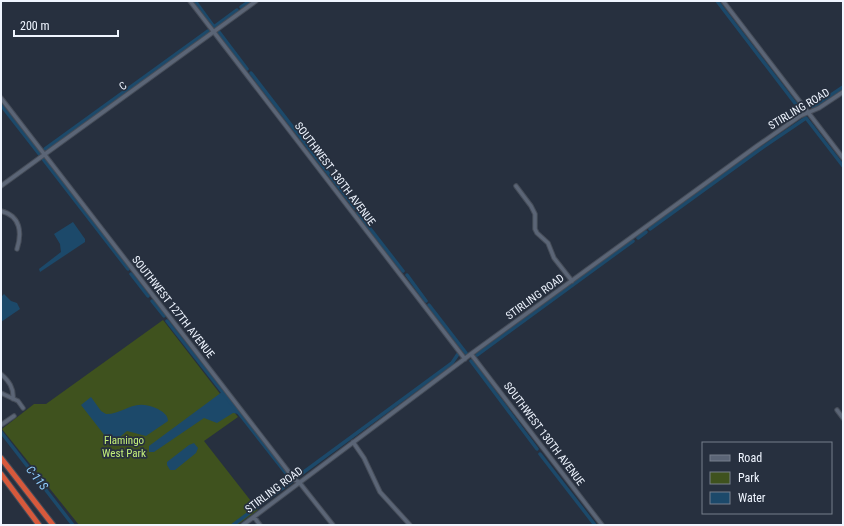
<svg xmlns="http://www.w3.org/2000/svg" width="844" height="526" viewBox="0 0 844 526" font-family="'Roboto Condensed',sans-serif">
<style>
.green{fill:#3f521e}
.water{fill:#1c496a}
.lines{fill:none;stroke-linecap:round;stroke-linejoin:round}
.canal{stroke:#1c496a;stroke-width:3.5}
.minor-casing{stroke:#464d59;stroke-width:5.5}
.highway-casing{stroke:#464d59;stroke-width:7}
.minor{stroke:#5b6576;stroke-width:3.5}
.highway{stroke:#d6593c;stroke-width:5}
.labels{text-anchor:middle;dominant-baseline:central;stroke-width:3.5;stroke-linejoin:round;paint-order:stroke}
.street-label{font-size:11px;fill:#eff5ff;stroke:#27303f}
.park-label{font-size:11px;fill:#c4f079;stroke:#27303f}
.water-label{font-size:12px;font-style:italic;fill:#91cefe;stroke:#27303f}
</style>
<rect width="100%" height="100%" fill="#27303f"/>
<!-- green -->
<path class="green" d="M163,320L238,417L204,441L258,510L237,525H79L2,429L34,404H46Z"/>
<!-- water -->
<path class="water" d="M73,222L85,239V242L40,272L39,269L61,252L60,244L54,234Z
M4,294L11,301L17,303L20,309L1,322V297Z
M222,392L239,414L233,413L217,423L204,418L154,452H149V446Z
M91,397L101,411L106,414C126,414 132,397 158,409C163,412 168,415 168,421L146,436L127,431L115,441H109L81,405Z
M194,443L198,448L196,453L175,470H170L167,465V462L189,445Z"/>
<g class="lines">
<!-- canal -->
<path class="canal" d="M195,1L214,27L237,10
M717,1L801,111
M241,7L250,1
M219,32L247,69
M251,73L355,208
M1,105L40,155
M813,107L843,87
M45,149L208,31
M43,159L128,269
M358,213L403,271
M650,229L759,150L806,118L843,166
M638,238L646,232
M131,274L148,296
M407,275L426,301
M152,301L164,316
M429,305L466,353
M167,321L292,481L254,509
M477,355L633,241
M471,361L537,449
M1,432L73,525
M540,454L595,525
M297,477L452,363L458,354
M233,525L249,513"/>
<defs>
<path id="minor" d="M190,1L465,359
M723,1L843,158
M1,98L295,480L299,482L333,525
M1,186L256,1
M516,186L531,206L535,214V229L537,233L548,243L554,258L572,281
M1,211C21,216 22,233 17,249
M471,354L602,525
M1,374C9,381 14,388 13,399
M1,393L18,401L23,408
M837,410L843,418
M1,425L14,416
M353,442L364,458L380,492L410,525
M254,517L260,525
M243,525L471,354L757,146L800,116L819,108L843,92"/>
<path id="highway" d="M1,458L53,525
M1,474L39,525"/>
</defs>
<!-- minor casing -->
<use href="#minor" class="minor-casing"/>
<!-- highway casing -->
<use href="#highway" class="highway-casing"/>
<!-- minor -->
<use href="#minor" class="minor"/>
<!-- highway -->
<use href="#highway" class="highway"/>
</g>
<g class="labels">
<!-- street labels -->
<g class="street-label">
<text transform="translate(123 86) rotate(-36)">C</text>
<text transform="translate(799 109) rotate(-31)">STIRLING ROAD</text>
<text transform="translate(335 174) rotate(53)">SOUTHWEST 130TH AVENUE</text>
<text transform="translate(535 297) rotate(-36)">STIRLING ROAD</text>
<text transform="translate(173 307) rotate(52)">SOUTHWEST 127TH AVENUE</text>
<text transform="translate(544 434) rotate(53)">SOUTHWEST 130TH AVENUE</text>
<text transform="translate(274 490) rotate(-37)">STIRLING ROAD</text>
</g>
<!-- park labels -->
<g class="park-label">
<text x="124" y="440">Flamingo<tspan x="124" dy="13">West Park</tspan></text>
</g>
<!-- water labels -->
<g class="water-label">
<text transform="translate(37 478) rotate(52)">C-11S</text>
</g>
</g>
<!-- border -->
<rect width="844" height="526" fill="none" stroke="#eff5ff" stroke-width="4"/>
<!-- legend -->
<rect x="702" y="442" width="130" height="72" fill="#27303f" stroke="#777f8c"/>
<rect x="710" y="455" width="20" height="6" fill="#5b6576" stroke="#777f8c"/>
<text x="738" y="462" font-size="12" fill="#eff5ff">Road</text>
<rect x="710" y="472" width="20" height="12" fill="#3f521e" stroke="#777f8c"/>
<text x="738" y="482" font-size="12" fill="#eff5ff">Park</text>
<rect x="710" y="492" width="20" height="12" fill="#1c496a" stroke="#777f8c"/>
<text x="738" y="502" font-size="12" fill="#eff5ff">Water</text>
<!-- scale -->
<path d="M14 30v6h104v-6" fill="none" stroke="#eff5ff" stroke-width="2"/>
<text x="20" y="30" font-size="12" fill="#eff5ff" stroke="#27303f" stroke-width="3" paint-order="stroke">200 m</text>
</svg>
